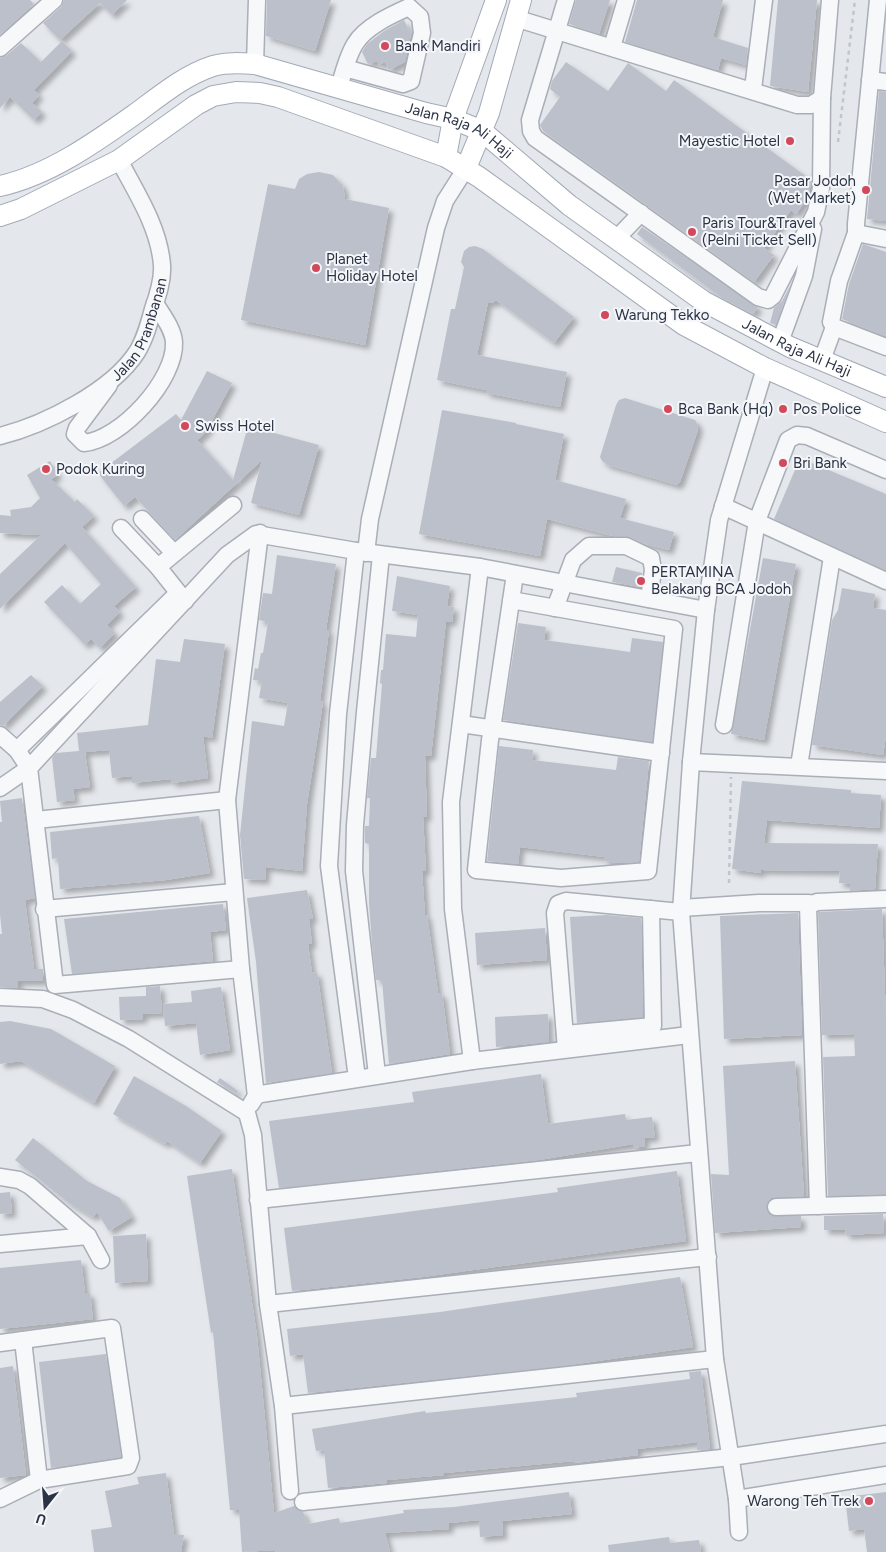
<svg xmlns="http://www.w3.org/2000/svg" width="886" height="1552" viewBox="0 0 886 1552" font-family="Figtree,sans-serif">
<defs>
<filter id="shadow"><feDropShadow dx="4.5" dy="4.5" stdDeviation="2.5" flood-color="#0004"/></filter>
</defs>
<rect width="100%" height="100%" fill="#e4e7ec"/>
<path fill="#bbc0ca" filter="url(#shadow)" d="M0 0H30L34 4 0 35Z
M64 0H127L112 15 100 3 60 40 43 23 61 7Z
M267 0H331L315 51 266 36Z
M576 0H610L599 34 569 24Z
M637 0H723L713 37 748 48 746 65 721 58 718 70 625 42Z
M778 0H817L808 92 770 86Z
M404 20 411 34 405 62 389 70 385 62 379 65 377 61 368 64 362 52 367 44 384 31Z
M62 41 72 51 34 90 39 95 32 103 42 112 34 120 10 97 0 108V58L7 55 21 43 41 62Z
M566 62 608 91 628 63 666 91 674 80 811 180 809 196 796 214 791 210 764 248 774 255 754 282 543 131 540 125 560 97 550 89 552 81Z
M879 91 886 92V221L867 219Z
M319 172 333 175 343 186 345 199 389 208 365 345 241 320 268 184 295 189 299 179 307 174Z
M642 227 758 307 753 314 722 298 637 234Z
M863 244 886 252V336L842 319 849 284Z
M475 246 483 249 574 317 554 343 496 300 493 303 488 302 477 355 567 372 560 407 486 393V390L437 380 451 309H455L464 267 461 262 464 251 469 247Z
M791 284 776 325 770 323 774 308 782 301Z
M207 371 232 383 206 432 197 440 233 480 248 426 319 445 299 515 251 503 262 460 175 540 135 497 124 506 98 473 176 414 181 420Z
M625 398 695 420 698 425V430L680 482 677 485 608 465 602 461 600 457 616 405 619 400Z
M442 410 516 423V424L564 434 555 480 626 499 620 518 674 532 669 550 646 544 630 537 613 536 547 519 540 556 419 534Z
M800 458 886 494V570L774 519Z
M50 461 58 475 51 479 75 502 77 499 94 516 82 527 136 587 114 606 120 612 107 625 115 633 100 648 91 639 85 645 44 602 62 585 80 604 101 584 65 543 0 609V574L41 535 0 533V515L11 516 10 510 31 507 40 498 27 475Z
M277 555 336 564 326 630H329L320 701 323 702 307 804 302 871 266 867 265 880 244 879 240 835 252 721 284 726 288 703 259 698 262 681 253 680 255 668 258 669 261 653H263L268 622 259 620 263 593 272 594Z
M763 558 796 564 764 740 731 734Z
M616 567 642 573 641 587 612 582Z
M397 576 450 586 447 606 454 607 452 622 446 621 431 756H425L427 817H423L426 871H422L425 915H427L438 993H442L450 1054 389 1064 382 980H376L372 944 369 903V844L365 843V826H369L370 798H367L371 758H376L382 684 380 683 381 670H383L386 634 416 637 418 615 392 611Z
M842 588 875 594 873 608 886 610V736L883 755 812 745 832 620 838 610Z
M518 623 546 627 544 640 602 648 630 652 632 638 663 642 652 742 503 720Z
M184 639 225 644 212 738 203 736 208 778 172 783 171 779 132 783V776L112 778 109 750 85 752 90 787 73 789 75 800 57 802 52 758 56 753 79 751 77 733 148 725 156 659 180 662Z
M31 675 43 686 3 726 0 725V702Z
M499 746 533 750 532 760 616 770 618 757 649 761 639 862 620 863 604 861 605 857 520 847 518 864 487 861Z
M742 781 851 790V793L881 795 879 828 767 820 764 843 878 844 875 889 850 891V884L839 883 840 871 761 870 760 873 732 869Z
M22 798 35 898 25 900 34 969H43V981H18V988L0 987V934H2L0 914V822H2L0 801Z
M199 816 210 873 166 880 60 889 58 858 52 859 50 832Z
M307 890 313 919H309L312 944H308L312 973 317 972 332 1073 266 1083 256 962 247 898Z
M223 904 226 930 210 932 213 961 72 974 64 919Z
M882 909 886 1022V1194L828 1196 823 1057 855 1056 854 1034 822 1035 818 912Z
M798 913 802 1035 724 1039 720 916Z
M607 915 641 918 643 1017 577 1023 570 917Z
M545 928 547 960 477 965 475 933Z
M160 986 162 1013 143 1014V1019L120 1020 119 997 146 996V987Z
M221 987 230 1050 200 1055 196 1023 165 1026 163 1004 192 1002 191 991Z
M548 1014 549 1042 496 1047 495 1017Z
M10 1021 51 1029 115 1066 94 1103 21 1061 0 1064V1022Z
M795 1061 804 1196 771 1198 766 1208 772 1216H801V1227L715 1233 711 1174 729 1175 723 1066Z
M541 1074 548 1124 625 1114 626 1120 652 1117 655 1137 644 1138 645 1146 633 1148V1144L539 1160 279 1188 269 1121 414 1102 412 1092Z
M134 1076 186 1106 222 1131 200 1163 167 1141 165 1144 113 1114Z
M220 1078 238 1091 236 1094 217 1082Z
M33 1138 87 1181 120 1198 132 1217 109 1231 97 1212 93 1217 69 1203 15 1160Z
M232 1169 257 1336 274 1513 294 1506 303 1512 308 1524 339 1518 340 1523 404 1513 403 1510 454 1507 569 1492 572 1514 502 1521 503 1535 480 1537 479 1520 449 1523V1529L385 1533 390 1552H276L275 1550 242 1552 239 1510H230L213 1332 211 1333 187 1176Z
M677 1171 686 1241 422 1277 292 1291 284 1228 558 1192 557 1188Z
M10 1192 12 1213 0 1214V1193Z
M883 1214 884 1233 846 1235 845 1230H824V1216Z
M146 1234 148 1281 115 1283 113 1236Z
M81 1260 85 1293H90L93 1319 0 1329V1268Z
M680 1277 693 1347 563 1366 308 1393 303 1354 290 1356 287 1329 440 1312Z
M106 1354 121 1457 51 1468 39 1362Z
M13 1366 26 1475 0 1478V1368Z
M701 1371 710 1449 697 1450V1442L674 1445 637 1449 638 1455 575 1463 574 1461 444 1473V1475L387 1480V1483L328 1488 324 1450 316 1451 312 1429 425 1411 426 1413 577 1397 576 1393 690 1379 689 1372Z
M166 1473 174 1534 184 1535 181 1552H94L91 1530 112 1527 105 1491 139 1484 137 1477Z
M886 1492V1552H867L864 1529 849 1531 845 1497Z
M669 1537 670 1543 699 1540 701 1552H609L608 1545Z"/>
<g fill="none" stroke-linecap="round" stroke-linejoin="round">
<defs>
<g id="minor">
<path d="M566 0 530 120 531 131 535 138 758 297 768 300 773 296 816 212 821 188 822 98 830 0"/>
<path d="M878 0 856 224V233L886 239"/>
<path d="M515 18 797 105H811L822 98"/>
<path d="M612 47 626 0"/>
<path d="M0 48 54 0"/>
<path d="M255 64 257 0"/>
<path d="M870 80 886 82"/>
<path d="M339 88C343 74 347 57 355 44 365 27 391 15 409 7L420 17 422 33 411 81 403 84 345 68"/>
<path d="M753 89 764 0"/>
<path d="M856 233 839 281 831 322 834 327 886 347"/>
<path d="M617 238 641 213"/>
<path d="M780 342 804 276 813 229"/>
<path d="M822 360 834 327"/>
<path d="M109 385 77 428 75 434 84 443C120 440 176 380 174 342 173 328 162 315 155 303"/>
<path id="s1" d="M0 436C44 425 112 391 137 352 145 339 149 324 153 309 158 295 163 280 162 265 159 227 136 192 119 160"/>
<path d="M723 506 886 581"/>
<path d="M142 519 174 553"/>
<path d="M121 528 158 567 185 601"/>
<path d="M356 551 338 714 329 866 357 1078"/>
<path d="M366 553 370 519 436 228 445 201 466 168"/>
<path d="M158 567 233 505"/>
<path d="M511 600 674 629 648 871 561 878 476 870 490 740 492 729 515 574"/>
<path d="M555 608 573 560 589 546H626L651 558 653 570 649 599"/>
<path d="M461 724 661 753"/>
<path d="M724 725 757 521 788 440 797 435 807 436 886 470"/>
<path d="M0 735 17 750 29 768 55 985 241 969"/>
<path d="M17 750 178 593"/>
<path d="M691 762 886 771"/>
<path d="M799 766 832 557"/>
<path d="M0 788 29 768 227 555 256 534 356 551 480 567 706 610"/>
<path d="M36 820 227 800"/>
<path d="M681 908 759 903H809"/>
<path d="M44 909 234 892"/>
<path d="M0 997 43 999 73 1010 129 1039 247 1113 253 1135 268 1304 283 1406 290 1491"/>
<path d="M565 1034 653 1026 651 909"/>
<path d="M566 1049 555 913 558 904 566 901 681 912"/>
<path d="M472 1061 453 909 451 802 480 567"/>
<path d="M377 1075 354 871 355 825 365 712 381 555"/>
<path d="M256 1096 241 969 227 800 260 533"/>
<path d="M251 1104 256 1096 261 1094 472 1061 689 1035"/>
<path d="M0 1177 19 1180 30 1186 88 1236 101 1260"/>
<path d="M258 1200 698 1153"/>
<path d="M818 1206 808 906 817 902 886 899"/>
<path d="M776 1207 886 1204"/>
<path d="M0 1244 88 1236"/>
<path d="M268 1304 708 1257"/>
<path d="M23 1340 39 1480"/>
<path d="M0 1343 112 1328 131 1458 128 1466 39 1480 0 1499"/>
<path d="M283 1406 715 1359"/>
<path d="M737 1499 886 1475"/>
<path d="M303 1502 731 1457 886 1434"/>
<path d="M739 1532 737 1499 715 1359 681 912 691 762 706 610 719 520 765 368"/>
</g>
<g id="major">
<path d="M446 157 453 119 496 0"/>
<path d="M466 168 489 113 521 0"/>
<path id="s2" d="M0 186C50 175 97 141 138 112 161 95 185 75 213 66 226 62 241 63 255 64L426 113 453 119 482 131 569 205 703 301 790 347 886 387"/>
<path d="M0 216 21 209 119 160 196 105 213 96 236 92 260 93 278 97 446 157 479 177 684 325 765 368 886 422"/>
</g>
</defs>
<use href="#minor" stroke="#a9aeb7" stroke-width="19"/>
<use href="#major" stroke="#a3abb8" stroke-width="22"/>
<path stroke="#c2c5cb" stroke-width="2.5" stroke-dasharray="4 4" stroke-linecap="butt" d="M838 142 855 0
M729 883 731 777"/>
<use href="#minor" stroke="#f7f8fa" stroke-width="16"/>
<use href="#major" stroke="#fff" stroke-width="20"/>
</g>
<g fill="#d1495b" stroke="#f4f6f9" stroke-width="2">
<circle cx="385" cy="46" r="5"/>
<circle cx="790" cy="141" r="5"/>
<circle cx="866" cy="190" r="5"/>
<circle cx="692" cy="232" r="5"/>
<circle cx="316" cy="268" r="5"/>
<circle cx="605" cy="315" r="5"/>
<circle cx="668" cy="409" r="5"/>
<circle cx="783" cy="409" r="5"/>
<circle cx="185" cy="426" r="5"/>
<circle cx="783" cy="463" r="5"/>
<circle cx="46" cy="469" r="5"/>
<circle cx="641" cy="581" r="5"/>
<circle cx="869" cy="1501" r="5"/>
</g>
<g text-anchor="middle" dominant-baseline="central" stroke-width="4" stroke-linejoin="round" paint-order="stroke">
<g font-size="15" fill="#2b3445" stroke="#f4f6f9" text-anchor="start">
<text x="395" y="46">Bank Mandiri</text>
<text x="780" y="141" text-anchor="end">Mayestic Hotel</text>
<text x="856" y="181" text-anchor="end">Pasar Jodoh<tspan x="856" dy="17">(Wet Market)</tspan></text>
<text x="702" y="223">Paris Tour&amp;Travel<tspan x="702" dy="17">(Pelni Ticket Sell)</tspan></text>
<text x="326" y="259">Planet<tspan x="326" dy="17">Holiday Hotel</tspan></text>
<text x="615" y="315">Warung Tekko</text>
<text x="678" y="409">Bca Bank (Hq)</text>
<text x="793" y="409">Pos Police</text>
<text x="195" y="426">Swiss Hotel</text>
<text x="793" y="463">Bri Bank</text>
<text x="56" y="469">Podok Kuring</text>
<text x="651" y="572">PERTAMINA<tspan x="651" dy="17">Belakang BCA Jodoh</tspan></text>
<text x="859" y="1501" text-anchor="end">Warong Teh Trek</text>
</g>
<g font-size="15" fill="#2b3445" stroke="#f4f6f9">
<text stroke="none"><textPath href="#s2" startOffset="504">Jalan Raja Ali Haji</textPath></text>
<text stroke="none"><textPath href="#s1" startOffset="185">Jalan Prambanan</textPath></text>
<text stroke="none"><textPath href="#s2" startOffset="909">Jalan Raja Ali Haji</textPath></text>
</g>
</g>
<g transform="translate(45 1507) rotate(197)" stroke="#f4f6f9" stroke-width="4" paint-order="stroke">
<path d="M0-4L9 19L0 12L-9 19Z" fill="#2b3445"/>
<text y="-8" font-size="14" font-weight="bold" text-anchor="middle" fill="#2b3445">U</text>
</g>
</svg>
